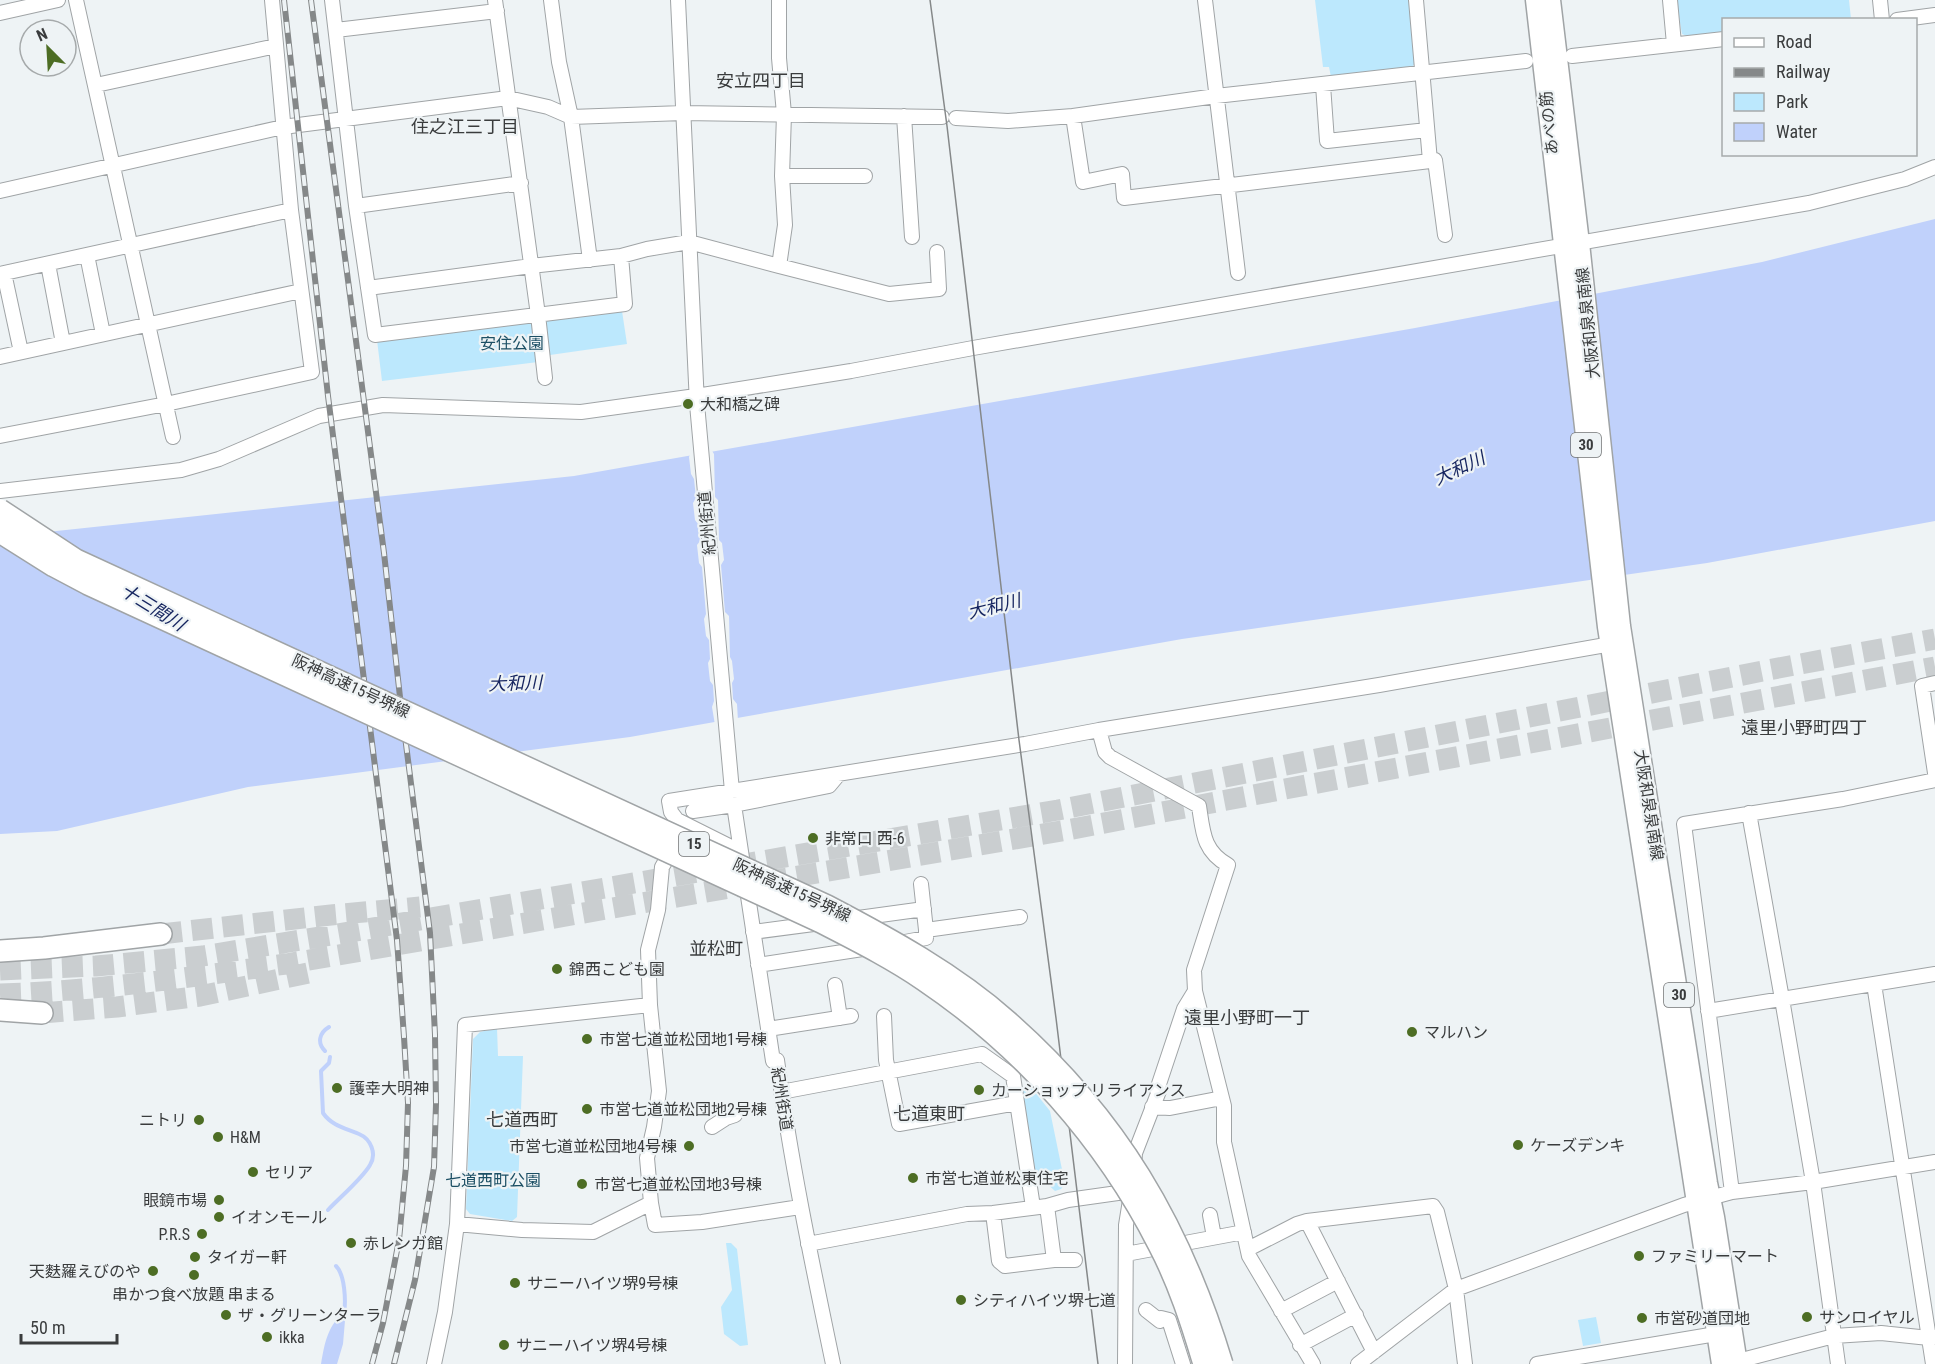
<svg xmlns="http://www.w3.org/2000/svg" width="1935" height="1364" viewBox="0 0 1935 1364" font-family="'Roboto Condensed','Noto Sans JP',sans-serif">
<rect width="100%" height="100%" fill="#eef3f5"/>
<path fill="#bce8fd" d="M1315 0H1412L1419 59 1411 68 1331 77 1329 67H1323Z
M1676 0H1849L1851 19 1724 20 1723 33 1689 37 1682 34Z
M622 311 627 344 550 355 546 321 549 317Z
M533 322 538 362 382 381 377 340Z
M497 1028 498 1056H523L517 1217 512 1221 470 1214 466 1209 473 1039 480 1032Z
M1030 1086 1050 1111 1065 1184 1061 1189 1055 1191 1033 1171 1021 1087Z
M726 1243H731L737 1249 748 1345 740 1346 724 1334 721 1307 732 1290Z
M1596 1317 1601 1343 1583 1346 1578 1320Z"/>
<path fill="#c0d1fb" d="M1935 219V521L1707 563 1182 639 630 737 248 787 57 831 0 834V537L574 476 1415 328 1762 262Z
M346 1309 343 1344 337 1364H321C325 1340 328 1326 346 1309Z"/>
<path fill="#eef3f5" d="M711 449 714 454 715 497 718 500 719 540 722 543 724 560 721 565 725 612 729 616 730 657 732 661 734 679 732 683 733 699 737 704 738 721 715 725 712 707 714 701 713 685 710 681 708 663 710 659 709 640 706 636 704 619 706 614 702 567 699 563 697 545 700 541 698 524 695 520 693 503 696 498 694 479 691 474 689 457 691 452Z"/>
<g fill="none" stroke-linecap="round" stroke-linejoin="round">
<path stroke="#c0d1fb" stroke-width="4" d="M325 1051C317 1043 319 1033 329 1027
M328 1210C339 1198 362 1179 370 1165 377 1154 371 1139 359 1134 345 1128 332 1126 323 1113L321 1071 329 1063 330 1057
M336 1266C345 1275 346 1301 344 1314"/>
<path stroke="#caced0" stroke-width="21" stroke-dasharray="21 10" stroke-linecap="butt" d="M161 934 331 915 420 907
M0 970 96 966 203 956 338 934 1058 810 1768 670 1935 639
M0 994C96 991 191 977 286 964L1067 830 1935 667
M42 1013 117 1007 200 996 313 972"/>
<defs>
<path id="minor" d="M76 0 173 437
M332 0 356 206 375 335 625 304 621 256
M495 0 538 315 545 378
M551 0 559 62 571 117 590 260
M678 0 697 404 732 791
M779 0V58L784 114 782 176 785 225 779 266 889 294 939 289 937 252
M1205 0 1238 273
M1416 0 1430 161 1435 160 1445 235
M1670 0 1674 44
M1880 0 1882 20
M0 13 58 0
M1897 20 1935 15
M336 30 497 11
M1572 56 1724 39
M96 85 276 46
M1323 85 1327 141 1427 130
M904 116 912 237
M1073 116 1083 182 1122 174 1124 198 1430 161
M956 118 1008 121 1073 116 1216 96 1526 61
M782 176H865
M0 191 283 127 508 98 548 107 571 117 683 113 942 117
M356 206 521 183
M87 255 103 334
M48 264 63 343
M4 273 21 352
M0 274 291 210
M368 288 531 266 621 256 647 249 689 242 779 266
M0 357 301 291
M0 436 166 404 312 372 291 210 272 0
M0 491 181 470 219 459 319 416 383 405 581 412 696 396 851 371 973 348 1809 203 1905 179 1935 167
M1935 683 1922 686 1935 773
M1099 730 1105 752 1110 757 1199 806C1203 832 1203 851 1228 865L1194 970 1195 991 1184 1009 1157 1090 1159 1091 1135 1153 1134 1169
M693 811 734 805
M1749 813 1782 999 1813 1182 1838 1364
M741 852 677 820 671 812 669 801 1025 744 1099 730 1379 685 1617 643
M742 858 734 805 829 786 839 774
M746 883 773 1061 777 1060C791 1163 812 1263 833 1364
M921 884 926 930
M851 919 924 909
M753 932 821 923
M894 944 926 938V930L1020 917
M758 965 869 948
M1874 984 1933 1364
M835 985 840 1018
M1195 991 1224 1106V1142L1249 1256 1313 1364
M1708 1011 1935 974
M884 1016 886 1060 899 1124 1017 1103
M768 1029 851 1016
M781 1092 982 1054 1013 1076 1033 1207
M1152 1107 1170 1108 1222 1098
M712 1127 726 1118 735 1115
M1732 1192 1684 824 1843 799 1935 780
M651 1203 655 1225 702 1222 800 1207
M993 1213 999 1261 1005 1266 1054 1260 1047 1206
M1210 1215 1214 1237
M1307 1221 1374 1352
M457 1224 522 1230 593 1232 651 1203 647 1158 654 1127 659 1091 650 1005 648 950 658 910 662 867 669 855 678 849
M808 1244 967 1214 993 1213 1047 1206 1068 1200 1132 1191
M1248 1249 1297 1224 1307 1221 1433 1206 1437 1212 1456 1289 1465 1364
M1126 1254 1244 1232
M1054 1260H1075
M1146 1310 1160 1321 1161 1318 1169 1320 1183 1364
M1281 1311 1338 1281
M1300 1345 1356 1315
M1738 1361 1834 1336 1881 1333 1929 1338 1935 1337
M434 1364 445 1312 457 1224 465 1025 650 1005
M1125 1364 1126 1225 1131 1194
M1358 1364 1456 1289 1684 1205 1732 1192 1813 1182 1935 1162
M1537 1364 1716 1334"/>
<path id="major" d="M1535 0 1607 627 1721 1364
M1551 0 1580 243 1621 626 1708 1183 1715 1217 1738 1364"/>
<path id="highway" d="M0 951 44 948 161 934
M0 1010 42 1013"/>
</defs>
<use href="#minor" stroke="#a0a4a6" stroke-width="16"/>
<use href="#major" stroke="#a0a4a6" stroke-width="21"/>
<use href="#highway" stroke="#a0a4a6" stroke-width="24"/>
<use href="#minor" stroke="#fff" stroke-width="14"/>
<use href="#major" stroke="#fff" stroke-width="18"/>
<use href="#highway" stroke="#fff" stroke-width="21"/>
<path stroke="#858889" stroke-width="1.5" d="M930 0 947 126 1019 740 1056 1018 1098 1364"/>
<defs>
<path id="rail" d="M284 0 328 396 397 940 404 1037 408 1103 406 1166 399 1240 383 1323 372 1364
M311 0 384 553 400 697 430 933 435 1035 436 1104 434 1167 415 1280 394 1364"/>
</defs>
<use href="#rail" stroke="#858889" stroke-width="6"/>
<use href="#rail" stroke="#eef3f5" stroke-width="4" stroke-dasharray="11" stroke-linecap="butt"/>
<defs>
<path id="highway-bridge" d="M0 510 76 560 827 906C890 939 954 974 1007 1021 1117 1118 1180 1225 1222 1364
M0 532 54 566 88 584 821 922C856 940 892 958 924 980 1023 1047 1105 1139 1159 1245 1179 1283 1192 1324 1204 1364"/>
</defs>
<use href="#highway-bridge" stroke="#a0a4a6" stroke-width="24" stroke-linecap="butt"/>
<use href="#highway-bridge" stroke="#fff" stroke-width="21"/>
</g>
<g fill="#4d6d24" stroke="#eef3f5" stroke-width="2">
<circle cx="688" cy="404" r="6"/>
<circle cx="813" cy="838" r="6"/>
<circle cx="557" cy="969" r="6"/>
<circle cx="1412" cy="1032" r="6"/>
<circle cx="587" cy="1039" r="6"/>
<circle cx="337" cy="1088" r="6"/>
<circle cx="979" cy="1090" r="6"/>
<circle cx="587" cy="1109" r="6"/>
<circle cx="199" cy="1120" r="6"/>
<circle cx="218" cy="1137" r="6"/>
<circle cx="1518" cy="1145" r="6"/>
<circle cx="689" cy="1146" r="6"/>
<circle cx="253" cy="1172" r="6"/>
<circle cx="913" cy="1178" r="6"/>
<circle cx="582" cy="1184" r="6"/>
<circle cx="219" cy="1200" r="6"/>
<circle cx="219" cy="1217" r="6"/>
<circle cx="202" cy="1234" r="6"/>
<circle cx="351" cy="1243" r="6"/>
<circle cx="1639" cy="1256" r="6"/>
<circle cx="195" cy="1257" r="6"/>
<circle cx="153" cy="1271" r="6"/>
<circle cx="194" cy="1275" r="6"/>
<circle cx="515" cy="1283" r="6"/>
<circle cx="961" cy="1300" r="6"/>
<circle cx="226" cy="1315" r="6"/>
<circle cx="1807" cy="1317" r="6"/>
<circle cx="1642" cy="1318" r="6"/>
<circle cx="267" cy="1337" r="6"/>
<circle cx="504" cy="1345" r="6"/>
</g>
<g text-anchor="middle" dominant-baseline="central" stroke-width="4.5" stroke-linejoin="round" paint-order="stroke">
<g fill="#eef3f5" stroke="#707374" stroke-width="1.5">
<rect x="1571" y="433" width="30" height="24" rx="4.5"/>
<rect x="679" y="832" width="30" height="24" rx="4.5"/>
<rect x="1664" y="983" width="30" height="24" rx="4.5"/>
</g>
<g font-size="15" font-weight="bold" fill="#3a3c3d">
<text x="1586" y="445">30</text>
<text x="694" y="844">15</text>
<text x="1679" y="995">30</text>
</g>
<g font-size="16" fill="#3a3c3d" stroke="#eef3f5">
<text transform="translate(1549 123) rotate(-96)">あべの筋</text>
<text transform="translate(1588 323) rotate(-96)">大阪和泉泉南線</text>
<text transform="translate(707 523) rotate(-95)">紀州街道</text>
<text transform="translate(351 686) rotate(25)">阪神高速15号堺線</text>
<text transform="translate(1649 805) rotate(81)">大阪和泉泉南線</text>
<text transform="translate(792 890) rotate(25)">阪神高速15号堺線</text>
<text transform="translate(782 1099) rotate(81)">紀州街道</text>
</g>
<g font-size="16" fill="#1c4f64" stroke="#eef3f5">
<text x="512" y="343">安住公園</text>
<text x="493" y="1180">七道西町公園</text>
</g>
<g font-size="16" fill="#3a3c3d" stroke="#eef3f5" text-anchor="start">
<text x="700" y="404">大和橋之碑</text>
<text x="825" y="838">非常口 西-6</text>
<text x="569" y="969">錦西こども園</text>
<text x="1424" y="1032">マルハン</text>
<text x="599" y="1039">市営七道並松団地1号棟</text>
<text x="349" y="1088">護幸大明神</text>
<text x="991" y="1090">カーショップ リライアンス</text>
<text x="599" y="1109">市営七道並松団地2号棟</text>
<text x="187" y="1120" text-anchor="end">ニトリ</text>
<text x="230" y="1137">H&amp;M</text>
<text x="1530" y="1145">ケーズデンキ</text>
<text x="677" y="1146" text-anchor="end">市営七道並松団地4号棟</text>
<text x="265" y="1172">セリア</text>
<text x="925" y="1178">市営七道並松東住宅</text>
<text x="594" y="1184">市営七道並松団地3号棟</text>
<text x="207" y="1200" text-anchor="end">眼鏡市場</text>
<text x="231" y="1217">イオンモール</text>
<text x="190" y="1234" text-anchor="end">P.R.S</text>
<text x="363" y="1243">赤レンガ館</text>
<text x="1651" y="1256">ファミリーマート</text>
<text x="207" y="1257">タイガー軒</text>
<text x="141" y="1271" text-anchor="end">天麩羅えびのや</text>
<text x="527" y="1283">サニーハイツ堺9号棟</text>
<text x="194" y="1294" text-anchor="middle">串かつ食べ放題 串まる</text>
<text x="973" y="1300">シティハイツ堺七道</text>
<text x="238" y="1315">ザ・グリーンターラ</text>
<text x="1819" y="1317">サンロイヤル</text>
<text x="1654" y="1318">市営砂道団地</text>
<text x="279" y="1337">ikka</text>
<text x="516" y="1345">サニーハイツ堺4号棟</text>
</g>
<g font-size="18" fill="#3a3c3d" stroke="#eef3f5">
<text x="761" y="80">安立四丁目</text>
<text x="465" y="126">住之江三丁目</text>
<text x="1804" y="727">遠里小野町四丁</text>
<text x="716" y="948">並松町</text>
<text x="1247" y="1017">遠里小野町一丁</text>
<text x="929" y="1113">七道東町</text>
<text x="522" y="1119">七道西町</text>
</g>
<g font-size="18" font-style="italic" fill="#15245f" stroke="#eef3f5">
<text transform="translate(1459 468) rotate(-25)">大和川</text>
<text transform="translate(994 606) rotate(-14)">大和川</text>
<text transform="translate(153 607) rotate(32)">十三間川</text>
<text transform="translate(515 683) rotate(-2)">大和川</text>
</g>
</g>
<rect x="1722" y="18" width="195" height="138" fill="#eef3f5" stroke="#a6aaab" stroke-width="1.5"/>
<rect x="1734" y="38" width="30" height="9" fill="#ffffff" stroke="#a6aaab" stroke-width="1.5"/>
<text x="1776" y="48" font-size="18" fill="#3a3c3d">Road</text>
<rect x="1734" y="68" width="30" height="9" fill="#858889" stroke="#a6aaab" stroke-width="1.5"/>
<text x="1776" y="78" font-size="18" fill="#3a3c3d">Railway</text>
<rect x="1734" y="93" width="30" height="18" fill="#bce8fd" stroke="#a6aaab" stroke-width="1.5"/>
<text x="1776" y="108" font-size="18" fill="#3a3c3d">Park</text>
<rect x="1734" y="123" width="30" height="18" fill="#c0d1fb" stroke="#a6aaab" stroke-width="1.5"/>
<text x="1776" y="138" font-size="18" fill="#3a3c3d">Water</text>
<g transform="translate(48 48) rotate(336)"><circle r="28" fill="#eef3f5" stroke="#a6aaab" stroke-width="1.5"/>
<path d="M0-4.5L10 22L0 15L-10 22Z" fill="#4d6d24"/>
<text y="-9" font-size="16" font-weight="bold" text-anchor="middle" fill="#3a3c3d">N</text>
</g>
<path d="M21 1334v9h96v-9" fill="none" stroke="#3a3c3d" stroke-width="3"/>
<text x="30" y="1334" font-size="18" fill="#3a3c3d" stroke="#eef3f5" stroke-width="4.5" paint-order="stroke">50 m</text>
</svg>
